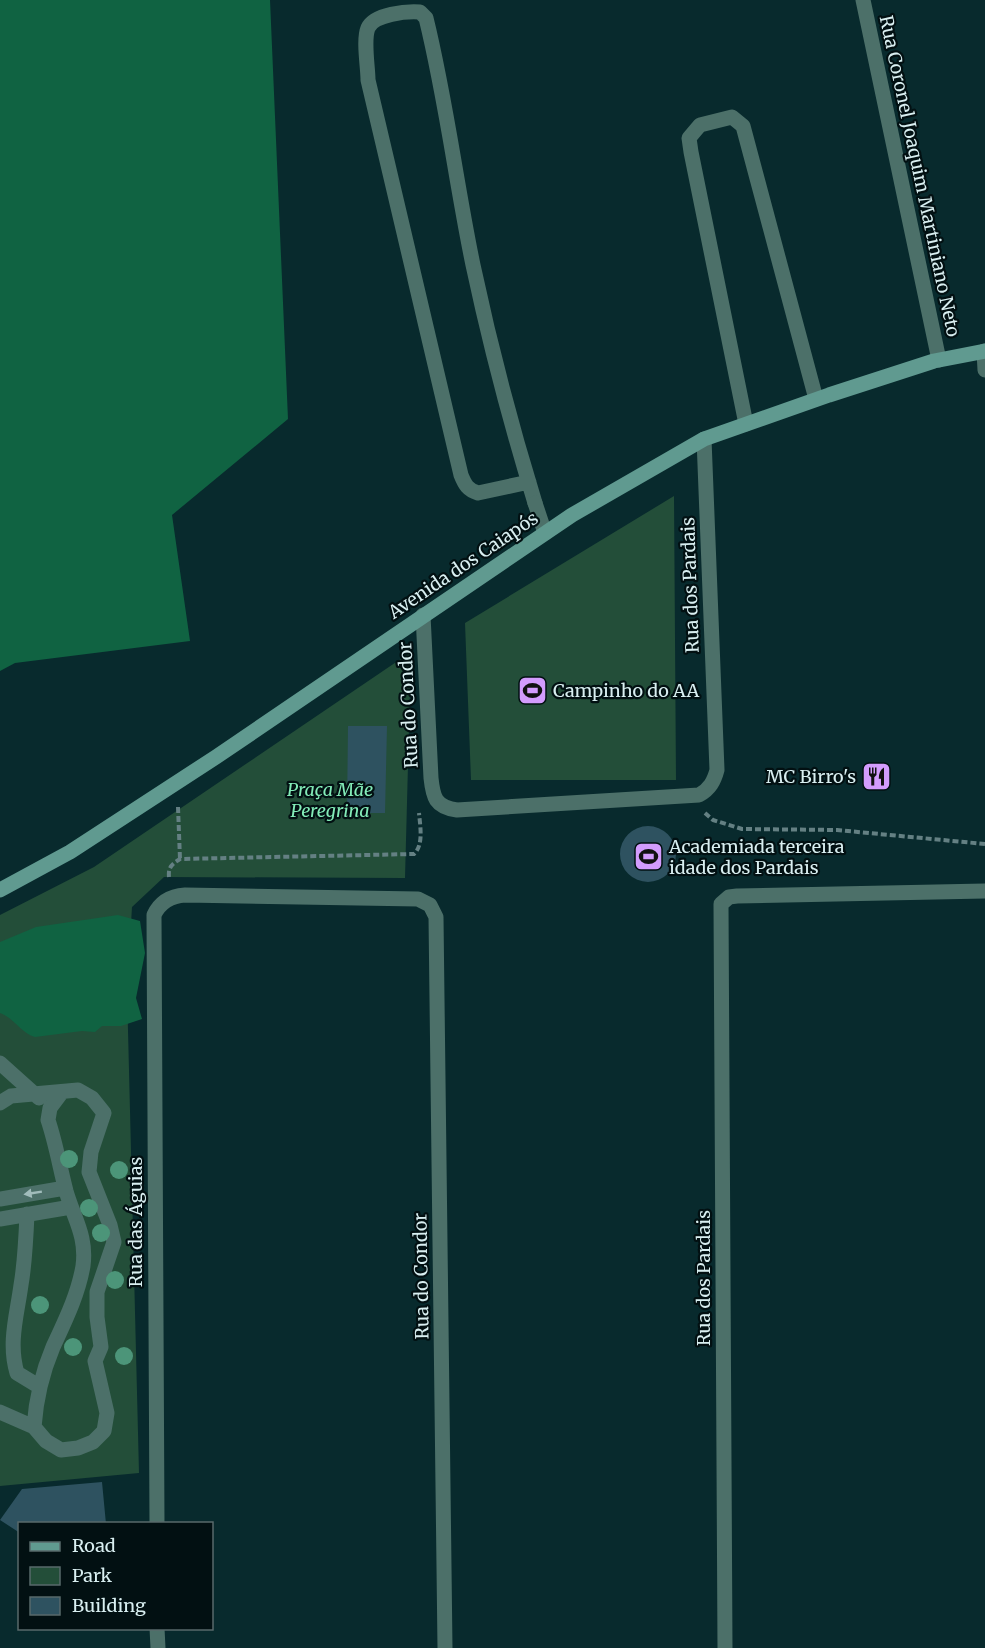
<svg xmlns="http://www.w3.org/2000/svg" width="985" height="1648" viewBox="0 0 985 1648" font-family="Merriweather,serif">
<rect width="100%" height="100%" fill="#082a2d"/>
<path fill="#234e39" d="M674 496 676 780H471L465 623Z
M411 652 405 878 164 877 132 907 127 990 139 1473 0 1486V915L94 867Z"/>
<path fill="#106342" d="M0 0H270L288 419 172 515 190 641 15 663 0 671Z
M118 915 140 921 145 953 136 998 142 1019 121 1026H102L95 1032 82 1031 35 1037C21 1033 14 1018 0 1013V942L36 927Z"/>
<path fill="#2e5260" d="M348 726H387L385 813H347Z
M620 854a28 28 0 1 1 56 0a28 28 0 1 1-56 0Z
M102 1482 106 1524H20V1533L0 1520 22 1489Z"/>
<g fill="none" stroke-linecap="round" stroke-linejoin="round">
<path stroke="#648083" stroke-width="4" stroke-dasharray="6 3" stroke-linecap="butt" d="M178 807 180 859
M705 813 713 820 742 829 837 830 985 844
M169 877C168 867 172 864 180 859L414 854C424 845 420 825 419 813"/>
<path stroke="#4c7069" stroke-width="15" d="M746 424 691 152 689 138 700 125 732 117 743 126 816 399
M529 482 478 493C468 490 465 485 461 475L368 80C368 67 363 40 368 28 374 14 407 11 420 12L426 18C446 99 456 183 473 265 490 345 511 425 535 503
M0 1063 39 1098
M0 1103 11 1096 78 1090 92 1098 104 1113 91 1152 89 1172 110 1225 114 1242 97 1292V1317L101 1347 95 1361 107 1413 104 1431 93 1442 78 1448 61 1450 46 1441 34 1427C36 1399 42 1373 53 1347 65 1321 78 1295 83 1266 87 1236 74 1219 66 1191 60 1168 56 1144 48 1120L50 1108 62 1092
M0 1199 65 1188
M27 1214C26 1238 25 1262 21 1285 17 1315 8 1343 17 1373L40 1387
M0 1219 71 1207
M0 1412 34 1427"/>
<path stroke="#4c7069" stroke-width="15" d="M863 0 939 360
M984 351 985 370
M535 503 545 533
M423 615 431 778C433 797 435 807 457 810L699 795C710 789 714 781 717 770L704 439
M157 1524 154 915C160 902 171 896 185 895L418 899 430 905 436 917 445 1648
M157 1628 158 1648
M725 1648 721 904 729 897 737 896 985 891"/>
<path stroke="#609a90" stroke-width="15" d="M0 890 70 852 216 757 572 515 704 439 829 395 934 361 985 351"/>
</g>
<g fill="#4c9579">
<circle cx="69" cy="1159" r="9"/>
<circle cx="119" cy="1170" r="9"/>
<circle cx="89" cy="1208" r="9"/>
<circle cx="101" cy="1233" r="9"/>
<circle cx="115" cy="1280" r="9"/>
<circle cx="40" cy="1305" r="9"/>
<circle cx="73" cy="1347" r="9"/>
<circle cx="124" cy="1356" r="9"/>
</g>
<defs><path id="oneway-solid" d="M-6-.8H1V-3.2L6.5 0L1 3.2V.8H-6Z" transform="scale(1.5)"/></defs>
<use fill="#a1bcbb" href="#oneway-solid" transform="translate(33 1193) rotate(171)"/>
<defs>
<symbol id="stadium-square" viewBox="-11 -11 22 22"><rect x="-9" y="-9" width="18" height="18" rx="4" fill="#d39cfd" stroke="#021012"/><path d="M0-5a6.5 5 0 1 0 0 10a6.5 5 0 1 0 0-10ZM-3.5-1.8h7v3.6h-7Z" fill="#111"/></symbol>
<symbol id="restaurant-square" viewBox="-11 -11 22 22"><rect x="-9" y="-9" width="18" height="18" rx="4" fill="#d39cfd" stroke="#021012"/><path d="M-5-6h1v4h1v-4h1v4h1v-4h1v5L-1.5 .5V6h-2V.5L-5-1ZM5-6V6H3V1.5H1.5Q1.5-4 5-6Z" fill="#111"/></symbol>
</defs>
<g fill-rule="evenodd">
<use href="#stadium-square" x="516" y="674" width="33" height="33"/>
<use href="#restaurant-square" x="860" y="760" width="33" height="33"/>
<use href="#stadium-square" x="632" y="840" width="33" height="33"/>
</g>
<g text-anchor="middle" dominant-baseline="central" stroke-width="4.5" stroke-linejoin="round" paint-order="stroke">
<g font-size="18" fill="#d9eff1" stroke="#021012">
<text transform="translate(920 176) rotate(78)">Rua Coronel Joaquim Martiniano Neto</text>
<text transform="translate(463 565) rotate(-34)">Avenida dos Caiapós</text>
<text transform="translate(690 585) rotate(-92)">Rua dos Pardais</text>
<text transform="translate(408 705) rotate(-93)">Rua do Condor</text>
<text transform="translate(135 1222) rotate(-90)">Rua das Águias</text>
<text transform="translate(421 1276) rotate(-91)">Rua do Condor</text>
<text transform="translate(703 1278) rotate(-90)">Rua dos Pardais</text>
</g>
<g font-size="18" fill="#d9eff1" stroke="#021012" text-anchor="start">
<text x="553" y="690">Campinho do AA</text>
<text x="856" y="776" text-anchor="end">MC Birro's</text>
<text x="669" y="846">Academiada terceira<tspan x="669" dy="21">idade dos Pardais</tspan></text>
</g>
<g font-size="18" font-style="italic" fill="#83ecb8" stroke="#021012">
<text x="330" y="789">Praça Mãe<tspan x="330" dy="21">Peregrina</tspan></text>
</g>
</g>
<rect x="18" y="1522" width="195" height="108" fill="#021012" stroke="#58696b" stroke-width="1.5"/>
<rect x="30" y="1542" width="30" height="9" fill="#609a90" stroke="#58696b" stroke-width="1.5"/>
<text x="72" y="1552" font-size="18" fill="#d9eff1">Road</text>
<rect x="30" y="1567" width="30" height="18" fill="#234e39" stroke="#58696b" stroke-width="1.5"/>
<text x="72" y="1582" font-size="18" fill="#d9eff1">Park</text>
<rect x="30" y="1597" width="30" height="18" fill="#2e5260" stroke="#58696b" stroke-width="1.5"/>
<text x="72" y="1612" font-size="18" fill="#d9eff1">Building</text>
</svg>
